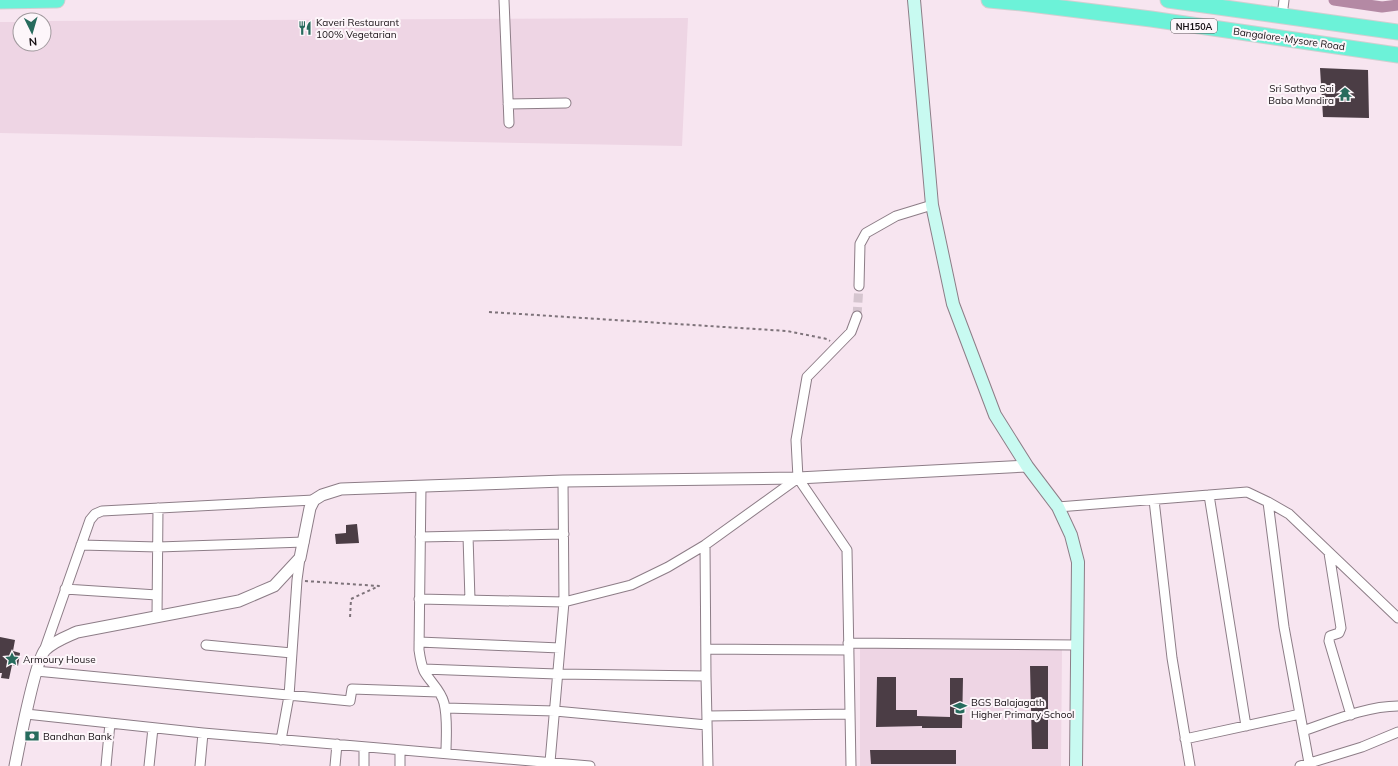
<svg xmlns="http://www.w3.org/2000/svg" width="1398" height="766" viewBox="0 0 1398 766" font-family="Mulish,sans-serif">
<rect width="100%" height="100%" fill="#f7e5f0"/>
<path fill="#eed5e4" d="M688 18 682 146 0 133V22H20V44H44V21Z
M860 646 1062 649 1061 766H860Z"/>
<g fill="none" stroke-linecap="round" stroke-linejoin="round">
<path stroke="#b489a4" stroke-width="11" d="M1334 0 1382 7 1398 5"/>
</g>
<path fill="#4b3d45" d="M1320 68 1368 70 1369 118 1323 117Z
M357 524 359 543 336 544 335 534 346 533V525Z
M0 637 15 640 13 651 20 653 18 666 12 665 9 679 1 678 2 673H0Z
M1030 666H1048V749H1032Z
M877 677H896V710H917V716L950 717V678H963L962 728H922V726L876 727Z
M870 750H956V764H871Z"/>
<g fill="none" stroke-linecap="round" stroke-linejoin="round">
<path stroke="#d5c5cf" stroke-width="9" stroke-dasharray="9 4.5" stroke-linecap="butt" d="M857 316 859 286"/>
<defs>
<path id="minor" d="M504 0 509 123
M1282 16 1284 0
M508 104 566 103
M859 286 860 244 866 233 896 216 932 205
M421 486 419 650C420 657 421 664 424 671 430 682 441 690 444 703 448 719 446 737 446 753
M1209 495 1246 726
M1154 500 1172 658 1190 766
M1268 502 1284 627 1309 763
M1058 507 1247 492 1268 502 1289 514 1398 618
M468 536 470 600
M420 537 564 534
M81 545 158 547 304 542
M705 545 706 676 708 766
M1329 553 1341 628 1339 633 1330 636 1329 641 1351 715
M65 589 157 595
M419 599 564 602 631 585 668 567 705 545 798 478
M157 617 158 508
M419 642 560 648
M848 643 1077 645
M206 645 292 653
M706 649 849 650
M44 651 90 520 95 514 102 511 314 500
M424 669 557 674 706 676
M36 671 350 701 352 689 439 692
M445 708 555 711 707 725
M26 714 203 733 590 766
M707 716 850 714
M1303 731C1332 721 1367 706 1398 706
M1185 739 1300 714
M281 740 289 696 297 580 300 558
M550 762 564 602 563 481
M106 766 110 723
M149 766 153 728
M200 766 203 733
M335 766 337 744
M364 766V747
M400 766V750
M851 766 847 550 798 478 796 440 807 377 851 332 857 316
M1300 766 1362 747 1398 732"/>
<path id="tertiary" d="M15 766C19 746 35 661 45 650 54 641 66 637 77 632L239 601 274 586 300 558 310 508 314 500 322 495 341 489 563 481 798 478 1027 466"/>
<path id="secondary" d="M914 0 932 205 953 304 995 415 1027 466 1058 507 1071 535 1078 562 1076 766"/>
<path id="trunk" d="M989 0 1022 3 1151 19 1398 55
M1168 0 1398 32
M0 1 57 0"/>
</defs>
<use href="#minor" stroke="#8d7d87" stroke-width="11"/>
<use href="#tertiary" stroke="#8d7d87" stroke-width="13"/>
<use href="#secondary" stroke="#8d7d87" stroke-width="14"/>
<use href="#trunk" stroke="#d0cfd0" stroke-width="17"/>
<path stroke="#7e737a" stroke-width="2" stroke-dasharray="3 3" stroke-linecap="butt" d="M489 312 787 331 827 339 830 341
M305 581 379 586 351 599 350 618"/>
<use href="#minor" stroke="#fff" stroke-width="9"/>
<use href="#tertiary" stroke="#fff" stroke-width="11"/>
<use href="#secondary" stroke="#c8faf1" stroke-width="12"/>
<use href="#trunk" stroke="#6cf2d8" stroke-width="15"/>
</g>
<defs>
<symbol id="restaurant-bare" viewBox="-9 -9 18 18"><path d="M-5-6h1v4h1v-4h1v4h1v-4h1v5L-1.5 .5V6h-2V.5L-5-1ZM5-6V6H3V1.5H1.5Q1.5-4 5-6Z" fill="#276b5d" stroke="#fdf6fa" stroke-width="2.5" paint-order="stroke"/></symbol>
<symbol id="temple-bare" viewBox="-9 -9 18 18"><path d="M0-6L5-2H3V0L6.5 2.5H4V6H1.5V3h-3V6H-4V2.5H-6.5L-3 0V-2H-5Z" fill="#276b5d" stroke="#fdf6fa" stroke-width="2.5" paint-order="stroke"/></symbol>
<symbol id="sight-bare" viewBox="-9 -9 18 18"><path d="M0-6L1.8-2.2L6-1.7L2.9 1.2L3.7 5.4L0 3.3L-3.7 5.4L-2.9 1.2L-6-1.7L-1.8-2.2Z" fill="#276b5d" stroke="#fdf6fa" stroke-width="2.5" paint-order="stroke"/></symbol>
<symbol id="school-bare" viewBox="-9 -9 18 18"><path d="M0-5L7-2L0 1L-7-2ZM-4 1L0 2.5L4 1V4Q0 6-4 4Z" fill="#276b5d" stroke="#fdf6fa" stroke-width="2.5" paint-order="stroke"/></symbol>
<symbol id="bank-bare" viewBox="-9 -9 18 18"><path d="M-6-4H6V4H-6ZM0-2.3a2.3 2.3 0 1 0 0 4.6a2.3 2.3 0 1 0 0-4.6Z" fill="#276b5d" stroke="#fdf6fa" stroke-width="2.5" paint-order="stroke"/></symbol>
</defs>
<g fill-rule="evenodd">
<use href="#restaurant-bare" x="295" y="18" width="20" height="20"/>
<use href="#temple-bare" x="1335" y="84" width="20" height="20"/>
<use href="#sight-bare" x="2" y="649" width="20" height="20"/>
<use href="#school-bare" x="950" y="698" width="20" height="20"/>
<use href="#bank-bare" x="22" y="726" width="20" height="20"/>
</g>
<g text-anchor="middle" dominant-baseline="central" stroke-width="4" stroke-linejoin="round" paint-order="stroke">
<rect fill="#fdf6fa" stroke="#5b5559" stroke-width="1" x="1171" y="19" width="46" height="14" rx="3"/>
<g font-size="9" font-weight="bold" fill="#161014">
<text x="1194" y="26">NH150A</text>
</g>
<g font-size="10" fill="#161014" stroke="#fdf6fa" text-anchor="start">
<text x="316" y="22">Kaveri Restaurant<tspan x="316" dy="12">100% Vegetarian</tspan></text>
<text x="1334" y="88" text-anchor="end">Sri Sathya Sai<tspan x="1334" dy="12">Baba Mandira</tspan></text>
<text x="23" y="659">Armoury House</text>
<text x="971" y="702">BGS Balajagath<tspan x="971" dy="12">Higher Primary School</tspan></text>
<text x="43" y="736">Bandhan Bank</text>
</g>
<g font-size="10" fill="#161014" stroke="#fdf6fa">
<text transform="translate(1289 39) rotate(8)">Bangalore-Mysore Road</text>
</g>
</g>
<g transform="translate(32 32) rotate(175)"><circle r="19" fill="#fdf6fa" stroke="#a19a9e"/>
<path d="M0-3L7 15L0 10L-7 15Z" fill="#276b5d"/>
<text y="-6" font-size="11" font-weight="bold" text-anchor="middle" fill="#161014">N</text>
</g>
</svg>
